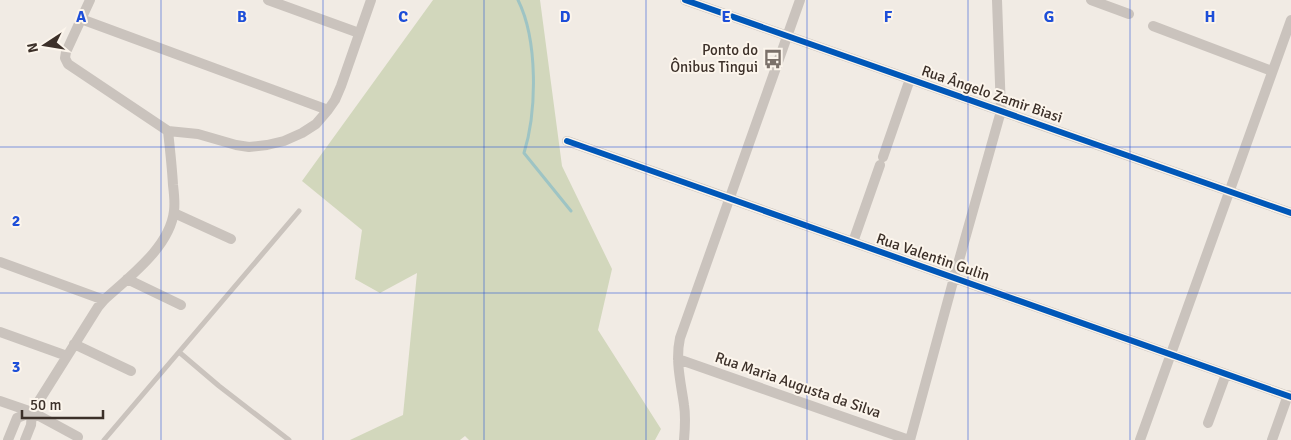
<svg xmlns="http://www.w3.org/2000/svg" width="1291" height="440" viewBox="0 0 1291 440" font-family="Signika,sans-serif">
<rect width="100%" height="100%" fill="#f1ebe4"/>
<path fill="#d2d7bc" d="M433 0H540L562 166 612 269 598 330 661 429 655 440H469L465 436 460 440H350L403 415 417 273 380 293 355 279 362 230 302 181Z"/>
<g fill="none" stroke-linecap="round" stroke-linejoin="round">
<path stroke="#9ec4c4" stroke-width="3" d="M518 0C538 40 537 111 524 153L571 211"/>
<path stroke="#cac3bd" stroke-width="5" d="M179 352 219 386 289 440
M104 440 299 211"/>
<path stroke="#cac3bd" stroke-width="10" d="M90 0 66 52 65 58 68 64 168 131 198 134 236 145 249 147 267 145 284 141 302 133 316 124 328 110 335 100 341 86 371 0
M268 0 359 33
M685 0 1291 213
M1091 0 1129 14
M81 19 328 110
M1153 26 1272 71
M567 141 1291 397
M883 157 910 79
M174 213 231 239
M853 242 880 165
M0 262 104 300
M127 279 181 305
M0 332 67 356
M74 344 131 371
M678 359 909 440
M0 401 32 412 78 437
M1208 423 1226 374
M8 440 17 418 32 412
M25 440 31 425 32 412 98 307 104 300C129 277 170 247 174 211 175 203 174 193 173 185 172 167 170 149 168 131
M684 440C685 428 686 417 684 405 681 383 675 361 680 338L800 0
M910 440 954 278 1001 111 997 0
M1140 440 1291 20
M1272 440 1288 395"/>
<defs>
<path id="cycleway" d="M685 0 1291 213
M567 141 1291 397"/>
</defs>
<use href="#cycleway" stroke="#fcf5ec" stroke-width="9"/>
<use href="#cycleway" stroke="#0057b8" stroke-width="6"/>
</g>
<path fill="none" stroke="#1d4ed8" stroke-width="1" stroke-opacity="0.55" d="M161 0V440M323 0V440M484 0V440M646 0V440M807 0V440M968 0V440M1130 0V440M0 147H1291M0 293H1291"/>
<defs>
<symbol id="bus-bare" viewBox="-9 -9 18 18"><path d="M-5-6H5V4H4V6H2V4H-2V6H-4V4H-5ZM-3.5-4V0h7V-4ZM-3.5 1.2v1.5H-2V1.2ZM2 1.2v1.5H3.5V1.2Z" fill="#7b716a" stroke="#fcf5ec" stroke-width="2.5" paint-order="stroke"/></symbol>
</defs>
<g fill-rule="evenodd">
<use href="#bus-bare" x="759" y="45" width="28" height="28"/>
</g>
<g text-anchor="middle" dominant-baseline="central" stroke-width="4" stroke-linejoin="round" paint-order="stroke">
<g font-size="15" fill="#3c3029" stroke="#fcf5ec" text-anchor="end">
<text x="758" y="50">Ponto do<tspan x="758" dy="17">Ônibus Tingui</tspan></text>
</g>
<g font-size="15" fill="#3c3029" stroke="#fcf5ec">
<text transform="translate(992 94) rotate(19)">Rua Ângelo Zamir Biasi</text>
<text transform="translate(933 257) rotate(19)">Rua Valentin Gulin</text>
<text transform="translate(798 385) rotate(19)">Rua Maria Augusta da Silva</text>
</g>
</g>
<g font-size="16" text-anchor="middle" font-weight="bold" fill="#1d4ed8" stroke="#fcf5ec" stroke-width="4" stroke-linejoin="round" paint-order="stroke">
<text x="81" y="22">A</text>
<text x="242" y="22">B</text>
<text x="403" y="22">C</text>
<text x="565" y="22">D</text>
<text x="726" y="22">E</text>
<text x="888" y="22">F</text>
<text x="1049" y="22">G</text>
<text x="1210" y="22">H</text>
<text x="16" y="226">2</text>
<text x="16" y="372">3</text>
</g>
<g transform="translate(45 45) rotate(258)" stroke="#fcf5ec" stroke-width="4" paint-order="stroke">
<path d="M0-4L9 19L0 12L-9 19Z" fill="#3c3029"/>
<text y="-8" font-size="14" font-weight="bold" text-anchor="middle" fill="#3c3029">N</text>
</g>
<path d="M22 410v8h81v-8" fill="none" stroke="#3c3029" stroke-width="2.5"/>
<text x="30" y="410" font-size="15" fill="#3c3029" stroke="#fcf5ec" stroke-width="4" paint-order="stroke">50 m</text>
</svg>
